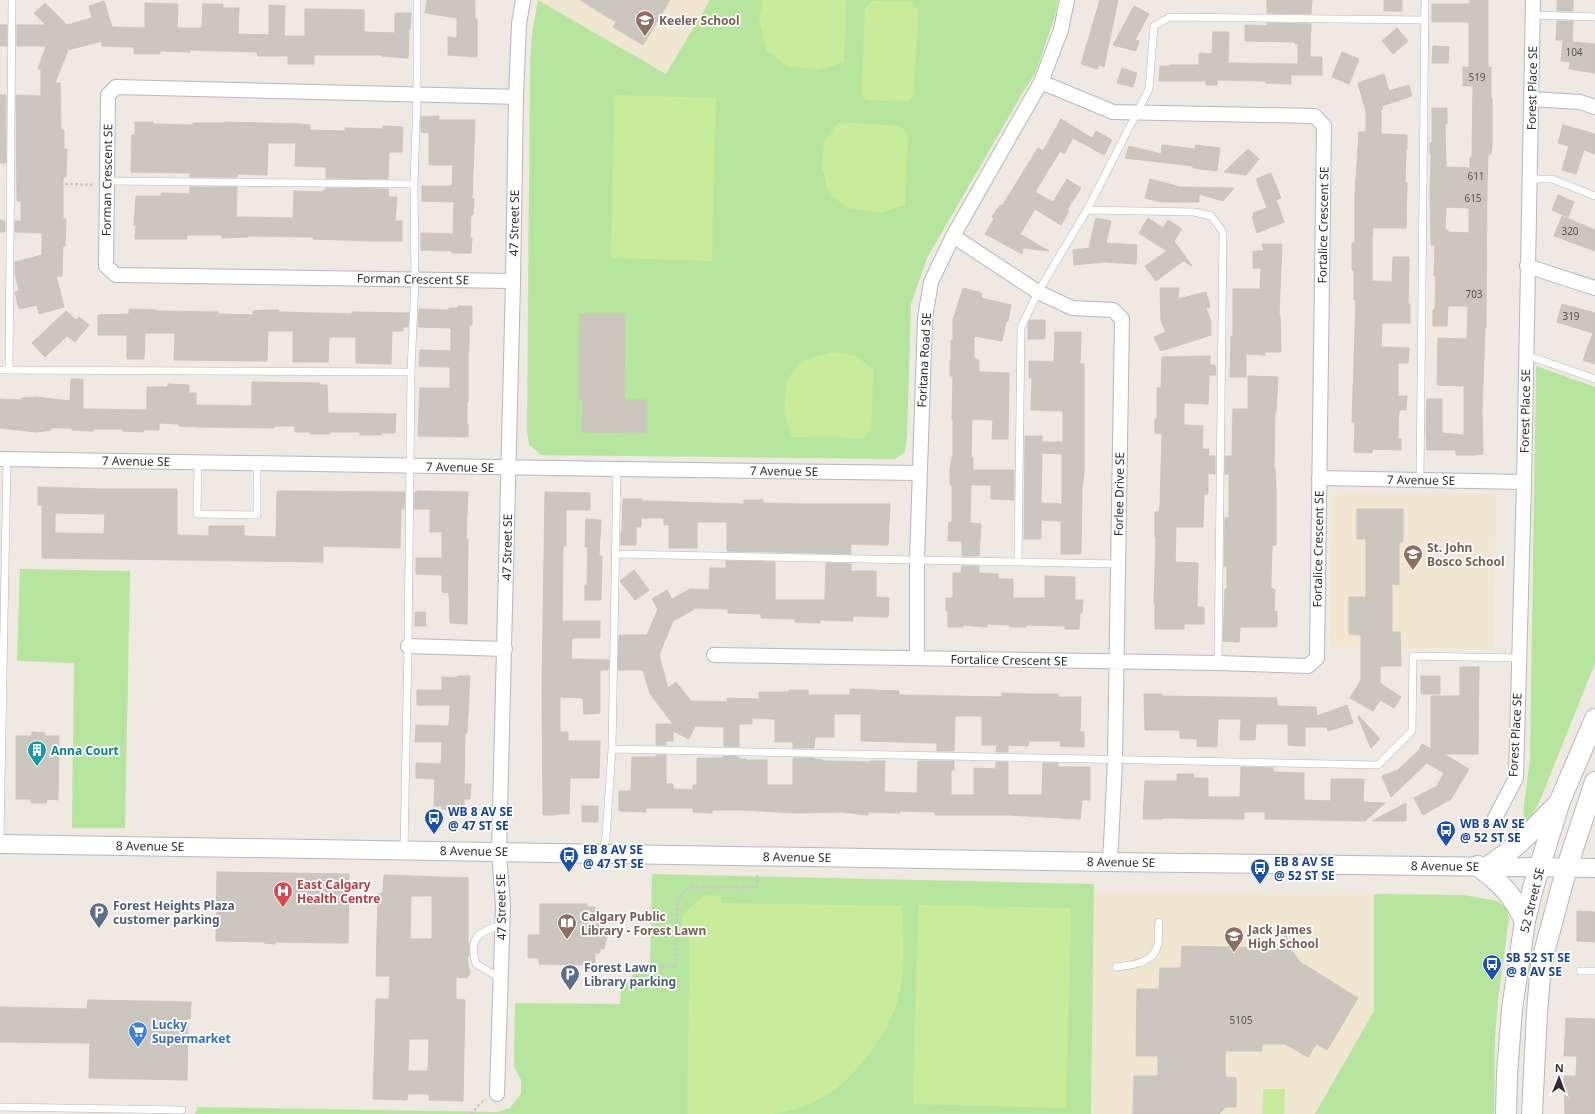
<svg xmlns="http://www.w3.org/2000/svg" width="1595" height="1114" viewBox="0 0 1595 1114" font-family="'Noto Sans',sans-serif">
<rect width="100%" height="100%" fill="#efe9e1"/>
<path fill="#f0e6d1" d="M539 0H710L666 74Z
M1341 492 1496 494 1494 649 1331 647 1329 640 1332 502 1335 496Z
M1094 891 1374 894V1011L1315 1114H1091Z"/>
<path fill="#b6e59e" d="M538 0 666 74 710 0H1058L1055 16 1036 72 1022 94 927 258 911 304 907 435 905 452 895 459 541 455 529 445 527 431 530 65 532 34Z
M1536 366 1595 387V663L1541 798 1529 822 1523 828 1524 805 1530 759Z
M20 569 130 571 125 828H72L74 663 17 661Z
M652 874 1094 884 1091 1114H195L198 1107 497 1112 510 1108 521 1094V1080L514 1066 515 1003 620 1004 621 989 638 969H650Z
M1374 894 1463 895 1497 901 1506 908 1509 918 1498 1000 1495 1038 1494 1114H1315L1374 1011Z"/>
<path fill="#c9ec9a" d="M763 0H846L844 62 818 70 787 66 767 51 759 20Z
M872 1 911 2 918 10 914 95 907 102 866 100 861 93 865 8Z
M614 95 716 98 712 261 611 258Z
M839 122 900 126 908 134 905 205 880 213 848 208 829 194 821 163 825 140Z
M832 352 856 356 874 370 871 430 863 438 792 437 784 412 787 380 801 361Z
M705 895 721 896V903L902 906C903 937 906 969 898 999 888 1035 851 1085 816 1101 803 1107 787 1112 773 1114H687L690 933 682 932V915Z
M918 905 1071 908 1066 1108 913 1104Z
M1263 1089H1285L1284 1114H1262Z"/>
<path fill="#cbc7bf" stroke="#cbc5ba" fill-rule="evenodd" d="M427 0H475V19H477V57L448 55V37L457 38V18L425 13Z
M580 0H670L643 45 613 27 616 22Z
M1100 0H1118L1104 67 1099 65 1097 69 1081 64Z
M1267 0H1312L1311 14 1267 13Z
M1384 0H1402V11H1384Z
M1470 0H1488V67H1491V98H1492V146L1491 154H1488L1487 185 1486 328H1485L1482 410 1483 454 1474 455H1456V450H1427L1426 428 1427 399H1442V433L1464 435V386L1437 385 1438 338 1467 339 1468 306H1448L1447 326H1433V310H1435L1436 276H1434L1435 245H1431L1430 193 1431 154H1430V143H1432V108H1447V124H1445L1446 167 1470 168V158H1472L1473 86H1463V67H1469V22H1432V4H1470ZM1446 207 1469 208V233L1448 232V230H1445Z
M1557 0H1573V11H1557Z
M104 1 112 27 145 28V3L178 4 177 28H202L203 4H223V8H239L238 34 269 35V5L285 6 284 36H305V9L364 10V32L395 33V13H411L410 29H409L408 58 382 56V55H314V64H288V56H258L257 52 190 50V52L160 51V54H134V47L102 46V41L68 50 55 83H60L61 130H64V149H67L66 177H64L63 180V219H66L65 246H63L62 276H56L64 307 39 314 37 305 19 309 15 292 19 291 15 274V262L42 255V233L15 232V221H21V201H17L16 95 41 96V70L38 69 46 46H17V25H46L34 13 45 3 67 25 92 18 89 6Z
M1134 6 1149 14 1135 40 1139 41 1136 51 1113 45Z
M1557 21H1573L1572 42 1595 44V73L1569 69 1570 62 1561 61 1563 40H1556Z
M1267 23 1311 24 1310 57H1322V75H1291V84L1266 83V81L1217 80V85H1206V81H1159L1160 66H1170V65H1199V53L1212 54 1213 32H1229L1228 63 1298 64V44H1295V42L1245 41V25L1267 26Z
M0 25H7V46H0Z
M1397 28 1408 41 1393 54 1382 41Z
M1433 46 1449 47 1448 63H1432Z
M1342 52 1359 59 1349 84 1332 77Z
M1122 68 1137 73 1133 87 1117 83Z
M1384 74 1389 91 1409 85 1412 96 1382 106 1383 109 1381 110V134L1407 135V150H1406L1405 183H1407L1406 228H1373L1372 240V281L1392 282 1393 257H1409L1408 304H1410V323H1382L1381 347 1409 348 1408 363H1398V396H1407L1406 410H1399L1398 439H1401V450L1373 449 1372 453 1354 452 1355 422H1352L1356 300H1354V270H1352V243H1355V195L1359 132H1366V112L1358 83Z
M0 95H6V163H0Z
M439 116V120H475L472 199H474L473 215H471L470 238H472L471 253H452V251L421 250V233L453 234 454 202 422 201V186H452L453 165H429V133L421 132V117Z
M1061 119 1092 138 1096 131 1112 140 1104 155 1073 138 1064 154 1060 151 1035 192 1053 202 1067 179 1081 188 1067 210 1069 211 1061 225 1035 209 1020 234 1049 251 1023 248 1022 254 985 234 994 219 992 217 1000 205 1002 206 1038 148 1043 151Z
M135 122H153V124L193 125V123H224V122L301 124 310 125V130L345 131V128L383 129V126L403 127 402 152H389L388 179 326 178V167L295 166 296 143H268L267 175 238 174 237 177H190V173L131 172 132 135H135Z
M1563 125 1595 134V154L1584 150 1576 174 1562 170 1569 146 1558 143Z
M1162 145 1195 149V145L1220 148 1217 171 1193 168V166L1125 158 1129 146 1161 154Z
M1248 149 1259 159 1246 175 1224 172Z
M1271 173 1281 198 1276 200 1284 222 1257 233 1252 217 1254 216 1253 213 1267 208 1256 179Z
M1150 179 1180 187 1234 188 1223 201 1199 194V202H1162L1145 198Z
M190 187H237L236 217 293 218 294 191 323 192V190L326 191V188L388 189 389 197H397L395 221H402V241H375L313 239V237L248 236V237L222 238V235H187V239H135L136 225H134L136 196H161V193L190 194Z
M1558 195 1574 202 1568 217 1552 210Z
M1562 216 1595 230V251L1554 236Z
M1096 218 1111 221 1106 243 1137 245 1136 264 1105 262 1074 265 1073 250 1089 248Z
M1148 218 1163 228 1168 220 1182 229 1174 241 1192 266 1183 261 1156 281 1145 266 1167 251 1139 233Z
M0 220 5 221V232H0Z
M1262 244H1282L1279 315H1280L1281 352H1265V355L1246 354V377H1230L1231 336H1233V289H1260L1261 268H1253V251H1264Z
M963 288 982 293 981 298 1011 305 1008 321H1006L1002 341 974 336V358H976V360H979V372L1009 373 1008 439H992L993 420 972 419 971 457H973V470H1014V500L991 499V485H971L970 523 981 524 979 556H962V541H948L949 522H952V485H950V470L952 457H953V420H952L953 376H950V360H951V340H953V320Z
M1160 288H1179L1178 299 1206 292 1210 307 1206 308 1211 322V335L1161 351 1154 337 1166 332 1161 321Z
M1562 304 1595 313V364L1583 360 1593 333 1557 322Z
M458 306H472V325H469V351H468V402H467V424H468V437L418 436 420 388H450V367L419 366 420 350 451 351V328L418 327 419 309 448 310 449 308H458Z
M129 309 156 310V311L218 312V314L253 315V311L266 310H279V312L352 314V312L409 313 408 327H403V331H392L391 364 356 363V337H329L328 362H293V331H268L267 361 174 360 175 333H145L144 359H127V335H98V315L129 314Z
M66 311 76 320 79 317 89 325 75 342 67 336 45 357 32 343Z
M580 314H625L624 400H647L646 433 582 432 583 400H579Z
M1030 320H1045V339H1028V323Z
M1055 332H1081L1080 364H1084V474L1082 488 1081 554H1061V521L1041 520V539H1024L1025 436H1042V442H1063V411L1031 410 1032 378H1029V361L1054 362ZM1042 453 1062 454V504L1041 503Z
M1210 356V365H1215L1216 375H1209L1208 404 1184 403V425L1203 426 1202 449H1209L1208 456H1215V474L1208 473V494H1204L1203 527H1176L1175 562 1198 563 1197 607H1203L1204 609V624H1184V629H1155V603H1154L1156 538 1155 537V512H1159L1160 506 1162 434 1155 433V419H1157V388H1161L1162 357Z
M1248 376 1278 377 1276 412H1275L1274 467H1275L1276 489V545H1272L1271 580V588L1275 590 1274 611H1277V627H1240L1239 642 1223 641 1225 589H1227V566H1224L1225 518H1229V474H1225V456H1232L1233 409H1248Z
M71 379H83V409L147 410V387H168V384L189 385V393H196V405L252 406V382L320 383V385H327L328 413 396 414 395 433H381V435H360V432H330V434H310V432H295V426H274V428L199 427 179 426V424L159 423V430H143V432L123 431V429H93V431L72 430V428H51V430L36 432 0 428V399L22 400V398L36 397 70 401Z
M38 487 101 489H177V535L209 536V526H244V536L276 537 277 491 405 492 404 509H401L400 548 323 546V562L42 558V505H38ZM55 513 105 514 104 534 55 533Z
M418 491 468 492 466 539H468L467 624 450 623 449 593 442 592V575L416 574V558H442V532H430V509H414L415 492Z
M545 492 590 493V510H566V546H563L562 621H600V638H572L571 659 609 660 608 670H600V713L584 714 583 698 560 697V732H568V741H600L599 778H570L569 814H556L555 815H543L542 687Z
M623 499H642V501L744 504V500H763V503L802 504H890L888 545 851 544V554L727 551V522H697V548H669V525H664V518H641V527H636V545H621V532H622Z
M1357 509H1403V542H1399V585L1392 584V632H1400L1401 666H1380V683L1401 697 1394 708 1380 700 1373 711 1350 698 1361 680V635L1349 634V597H1366V539H1357Z
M586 519 601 520 599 556H602L601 600H585V585H587L588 547H585Z
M726 561 775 562V600H825L826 563 851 564V571H876V597L889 598 888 617 853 616V621L820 620V623L795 622V619L761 618V614L728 613V609L696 608 673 621 659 655 668 688 676 682 691 701 727 702V698L759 699V692H789V690H808V695H850V689L899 691V695L1002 697V693L1026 694H1058V697H1081L1080 732H1084V747L1060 746 1061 741H1029L1028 746 1008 745V752H996L997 745H982V716H955L954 751H937V743L861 741V714H834V737H815L814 748H793V742H775V719L752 718V724H739V747L724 746V727L695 726 689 739 673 731V741H666V745H656V724H673L650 694 643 670H618L619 635H647L658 609 652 599 667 590 672 599 690 589 709 590 710 568H726Z
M962 566H979V573L998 574V579H1013V598H1045V576L1075 577V600H1083L1082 613H1080L1079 629H1065V626L1026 625V627H1010V625L987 624V627L963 625V627H948V611H946V598H953V573H961Z
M634 570 649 590 635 600 620 581Z
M415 612H425L426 626H415Z
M1460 667H1479L1478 754H1444L1469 769 1451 799 1423 815 1414 798 1437 786 1444 773 1427 763 1391 797 1382 776 1398 770 1419 750 1422 744 1431 749V696H1460Z
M457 676H470L467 733H465L464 784H471L470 799H464V810L442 809V806H434L435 779 416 778V763L441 764 442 742H415L416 725 449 726 450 705H417V690H442V677L457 678Z
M1421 676H1440V694H1421Z
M1144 694H1162V696L1277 698V706L1316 707 1317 716 1347 705 1353 723 1328 731 1327 727H1305V746L1288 745V724H1256L1255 740H1240L1241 719H1218L1217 747 1197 746V739L1180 738V730H1145Z
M1359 716 1380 739 1371 748 1358 717Z
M32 732 45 733V736H59L58 800 47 799 46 803H31V799H16V736H32Z
M656 755H666V784H673V789L693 790V785H697V758H723L724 756 739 757V759H746V760H767V785H793V758H814V759L823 760V761L871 762V761H885L884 792 917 793 918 761H954V770H951V795H974V768L996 769V762H1008V795H1042L1043 763H1058V767H1090V800H1082L1080 819 1009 815H935V812L900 811V813L868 812V815L841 812 796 813 743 810H712V813L693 812V808H646V812L619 811V791H631L632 757H656Z
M1241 767 1273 768V772L1304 773V800L1331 801V779H1364L1363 802 1385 803 1365 821 1265 819V812H1244V819L1162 818V819H1143L1145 781H1177V774H1194L1193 778H1208V797H1240Z
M1406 803V821H1372Z
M582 806H598V822H582Z
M217 872 349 874 348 943 275 942V944L264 943V942L216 941Z
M384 875 468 878V942L469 944V956L467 957 470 974 467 978 456 977V999L465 1000 463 1101 429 1100V1094H408L407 1100 373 1099 376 999H389L390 976H376L378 894 383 893ZM411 896H432V939H410ZM409 1039H429L428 1071H408Z
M540 904H587V907H595V916L600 917 599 923H604L607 936 604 949H600V953H595V965L539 964V958H528V935H540Z
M1577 911 1595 912V942L1577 941Z
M1286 935 1291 950 1300 962 1358 998 1327 1050 1316 1044 1308 1057 1285 1044H1262V1051H1225V1077L1236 1078V1107H1226L1219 1114H1133L1134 1076H1158V1056H1136L1137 989H1159L1160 968H1181L1182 946 1278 948Z
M88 1000 191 1002 190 1019H188L187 1080 89 1078 90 1043 0 1042V1007L87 1009Z
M1566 1018 1595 1019V1114H1565L1564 1076H1576L1577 1056H1564Z"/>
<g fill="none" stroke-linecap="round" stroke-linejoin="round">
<defs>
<path id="service" d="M1533 15 1595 17
M1529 179H1552L1595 196
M108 181 414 184
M1087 210 1194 212 1211 216 1223 232 1218 663
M1526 355 1595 379
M0 370 411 372
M9 370 12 0
M198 462 197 514 257 515V463
M1420 480 1425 0
M616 554 1117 564
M1018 562 1021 327 1038 292 1087 210 1149 89 1154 26 1170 17 1424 20
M612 749 1378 765 1412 731 1413 656 1518 658
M0 837 7 459
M404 850 408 646 411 372 415 279 414 184 417 95V0
M603 853 606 837 612 749 617 469
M1116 967C1132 965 1154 964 1158 944 1159 937 1158 929 1159 922
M1580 971H1595
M500 978 476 964C468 938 479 931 502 925
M0 1107 182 1110"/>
<path id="minor" d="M1531 99 1580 102 1595 107
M953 236 1038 292 1072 308 1113 310 1122 319 1115 760 1111 845 1109 862
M1527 266 1595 288
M513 281 116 275 106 266 108 95 116 87 516 97
M0 459 617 469 920 473
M1319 478 1524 482
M408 646 505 649
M714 655 1218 663 1308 666 1317 658 1324 126 1315 116 1113 112 1041 82
M917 658V560L925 318 931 282 953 236 1041 82 1061 30 1067 0
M1495 818 1516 778 1524 482 1533 0
M497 1094 503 906 499 852 513 281 516 97 519 24 523 0"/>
<path id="tertiary" d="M0 844 1109 862 1595 868"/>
<path id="secondary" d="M1478 866C1502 884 1511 893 1525 921
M1489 866C1517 848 1533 829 1556 806
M1506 1114 1507 1074 1512 1009 1525 921 1533 888 1560 801 1595 719
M1532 1114 1537 1012 1541 964 1567 867 1595 782"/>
</defs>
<use href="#service" stroke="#b4b7c1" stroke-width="8"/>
<use href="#minor" stroke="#b4b7c1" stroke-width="16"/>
<use href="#tertiary" stroke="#b4b7c1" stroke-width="20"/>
<use href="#secondary" stroke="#b4b7c1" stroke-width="22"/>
<path stroke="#c9c9c9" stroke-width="2.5" stroke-dasharray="3 2" stroke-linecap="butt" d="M20 182 95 185
M627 966 676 967 677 901 690 887H757V873
M471 1114 482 1102 486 1100"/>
<use href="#service" stroke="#fff" stroke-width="7"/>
<use href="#minor" stroke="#fff" stroke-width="14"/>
<use href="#tertiary" stroke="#fff" stroke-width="18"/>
<use href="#secondary" stroke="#fff" stroke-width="20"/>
</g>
<defs>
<symbol id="school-pin" viewBox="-11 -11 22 30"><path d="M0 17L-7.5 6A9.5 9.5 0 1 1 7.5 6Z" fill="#8d6e63" stroke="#fff"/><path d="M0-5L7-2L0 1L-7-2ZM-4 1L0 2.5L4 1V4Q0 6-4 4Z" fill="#fff"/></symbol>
<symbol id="building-pin" viewBox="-11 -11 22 30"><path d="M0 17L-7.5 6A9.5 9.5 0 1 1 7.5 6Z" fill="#0f9aa8" stroke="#fff"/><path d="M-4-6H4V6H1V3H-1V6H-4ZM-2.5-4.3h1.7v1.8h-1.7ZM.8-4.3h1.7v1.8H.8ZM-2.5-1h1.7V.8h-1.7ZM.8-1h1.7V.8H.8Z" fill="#fff"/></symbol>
<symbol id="bus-pin" viewBox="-11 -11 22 30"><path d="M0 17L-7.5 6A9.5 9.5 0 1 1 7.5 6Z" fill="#1a4fb4" stroke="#fff"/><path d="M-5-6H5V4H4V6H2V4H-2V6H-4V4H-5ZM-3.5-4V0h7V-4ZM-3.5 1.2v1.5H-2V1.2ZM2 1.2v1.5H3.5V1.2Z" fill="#fff"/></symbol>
<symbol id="hospital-pin" viewBox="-11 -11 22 30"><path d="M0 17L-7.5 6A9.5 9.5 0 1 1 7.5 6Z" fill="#e0444e" stroke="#fff"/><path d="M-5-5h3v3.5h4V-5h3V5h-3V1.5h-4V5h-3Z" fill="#fff"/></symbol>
<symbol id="parking-pin" viewBox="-11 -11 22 30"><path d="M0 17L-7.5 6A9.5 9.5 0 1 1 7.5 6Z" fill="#5c6f8a" stroke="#fff"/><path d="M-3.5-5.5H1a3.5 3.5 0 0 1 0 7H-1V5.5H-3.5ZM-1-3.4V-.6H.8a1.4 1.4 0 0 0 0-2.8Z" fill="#fff"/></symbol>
<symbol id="library-pin" viewBox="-11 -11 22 30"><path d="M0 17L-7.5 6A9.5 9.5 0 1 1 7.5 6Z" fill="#8d6e63" stroke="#fff"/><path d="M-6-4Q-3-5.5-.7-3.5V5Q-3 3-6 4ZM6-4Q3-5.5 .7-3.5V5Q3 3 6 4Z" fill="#fff"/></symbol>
<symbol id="supermarket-pin" viewBox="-11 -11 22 30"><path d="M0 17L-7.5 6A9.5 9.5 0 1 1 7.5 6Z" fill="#3f7fe0" stroke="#fff"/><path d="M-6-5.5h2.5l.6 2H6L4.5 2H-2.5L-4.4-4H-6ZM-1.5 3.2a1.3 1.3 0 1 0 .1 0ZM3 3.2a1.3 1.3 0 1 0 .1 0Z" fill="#fff"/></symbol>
</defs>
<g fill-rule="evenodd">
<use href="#school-pin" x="634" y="9" width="22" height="30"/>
<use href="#school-pin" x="1402" y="543" width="22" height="30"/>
<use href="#building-pin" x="26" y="739" width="22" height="30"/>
<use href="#bus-pin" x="423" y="807" width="22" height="30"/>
<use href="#bus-pin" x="1435" y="819" width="22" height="30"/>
<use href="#bus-pin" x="558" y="845" width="22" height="30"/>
<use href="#bus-pin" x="1249" y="857" width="22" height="30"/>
<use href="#hospital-pin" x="272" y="880" width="22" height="30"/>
<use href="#parking-pin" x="88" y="901" width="22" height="30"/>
<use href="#library-pin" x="556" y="912" width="22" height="30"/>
<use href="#school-pin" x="1223" y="925" width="22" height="30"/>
<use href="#bus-pin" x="1481" y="953" width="22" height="30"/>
<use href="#parking-pin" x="559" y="963" width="22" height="30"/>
<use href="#supermarket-pin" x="127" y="1020" width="22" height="30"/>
</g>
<g text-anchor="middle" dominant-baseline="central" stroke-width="3.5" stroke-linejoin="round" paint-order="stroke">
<g font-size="10" fill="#555452">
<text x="1574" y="52">104</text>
<text x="1477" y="77">519</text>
<text x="1476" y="176">611</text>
<text x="1473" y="198">615</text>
<text x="1570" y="231">320</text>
<text x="1474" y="294">703</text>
<text x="1571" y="316">319</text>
<text x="1241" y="1020">5105</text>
</g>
<g font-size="12" font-weight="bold" fill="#785e54" stroke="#fff" text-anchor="start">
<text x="659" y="20">Keeler School</text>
<text x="1427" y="547">St. John<tspan x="1427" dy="14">Bosco School</tspan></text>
<text x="581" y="916">Calgary Public<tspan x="581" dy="14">Library - Forest Lawn</tspan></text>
<text x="1248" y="929">Jack James<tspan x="1248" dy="14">High School</tspan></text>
</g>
<g font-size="12" fill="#2e2e2e" stroke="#fff">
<text transform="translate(1532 88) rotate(-89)">Forest Place SE</text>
<text transform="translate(107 180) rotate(-89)">Forman Crescent SE</text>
<text transform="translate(514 223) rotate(-89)">47 Street SE</text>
<text transform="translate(1323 225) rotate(-89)">Fortalice Crescent SE</text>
<text transform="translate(413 279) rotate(1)">Forman Crescent SE</text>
<text transform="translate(924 360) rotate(-87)">Foritana Road SE</text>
<text transform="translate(1525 411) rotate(-89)">Forest Place SE</text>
<text transform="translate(136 461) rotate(1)">7 Avenue SE</text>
<text transform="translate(460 467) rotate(1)">7 Avenue SE</text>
<text transform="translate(784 471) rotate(1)">7 Avenue SE</text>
<text transform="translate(1421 480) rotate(1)">7 Avenue SE</text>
<text transform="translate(1119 494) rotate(-89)">Forlee Drive SE</text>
<text transform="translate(507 547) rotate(-89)">47 Street SE</text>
<text transform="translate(1318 549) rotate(-89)">Fortalice Crescent SE</text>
<text transform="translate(1009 660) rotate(1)">Fortalice Crescent SE</text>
<text transform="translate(1515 735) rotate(-87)">Forest Place SE</text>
<text transform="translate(150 846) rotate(1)">8 Avenue SE</text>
<text transform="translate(474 851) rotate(1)">8 Avenue SE</text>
<text transform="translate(797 857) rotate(1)">8 Avenue SE</text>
<text transform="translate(1121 862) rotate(1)">8 Avenue SE</text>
<text transform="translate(1445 866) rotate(1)">8 Avenue SE</text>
<text transform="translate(1532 900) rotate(-76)">52 Street SE</text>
<text transform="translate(501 907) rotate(-91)">47 Street SE</text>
</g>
<g font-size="12" font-weight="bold" fill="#0d838f" stroke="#fff" text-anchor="start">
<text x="51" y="750">Anna Court</text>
</g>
<g font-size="12" font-weight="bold" fill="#164399" stroke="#fff" text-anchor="start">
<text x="448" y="811">WB 8 AV SE<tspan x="448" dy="14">@ 47 ST SE</tspan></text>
<text x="1460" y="823">WB 8 AV SE<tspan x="1460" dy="14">@ 52 ST SE</tspan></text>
<text x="583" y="849">EB 8 AV SE<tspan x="583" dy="14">@ 47 ST SE</tspan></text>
<text x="1274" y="861">EB 8 AV SE<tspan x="1274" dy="14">@ 52 ST SE</tspan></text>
<text x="1506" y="957">SB 52 ST SE<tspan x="1506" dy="14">@ 8 AV SE</tspan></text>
</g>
<g font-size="12" font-weight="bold" fill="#be3a42" stroke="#fff" text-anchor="start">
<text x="297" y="884">East Calgary<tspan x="297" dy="14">Health Centre</tspan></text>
</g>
<g font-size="12" font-weight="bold" fill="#4e5e75" stroke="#fff" text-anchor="start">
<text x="113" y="905">Forest Heights Plaza<tspan x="113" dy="14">customer parking</tspan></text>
<text x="584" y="967">Forest Lawn<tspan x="584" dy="14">Library parking</tspan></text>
</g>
<g font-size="12" font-weight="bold" fill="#366cbe" stroke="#fff" text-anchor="start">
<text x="152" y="1024">Lucky<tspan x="152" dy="14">Supermarket</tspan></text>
</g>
</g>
<g transform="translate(1559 1078) rotate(1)" stroke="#ffffff" stroke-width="3" paint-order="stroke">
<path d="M0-3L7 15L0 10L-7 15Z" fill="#2e2e2e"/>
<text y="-6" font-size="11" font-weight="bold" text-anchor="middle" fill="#2e2e2e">N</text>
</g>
</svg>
